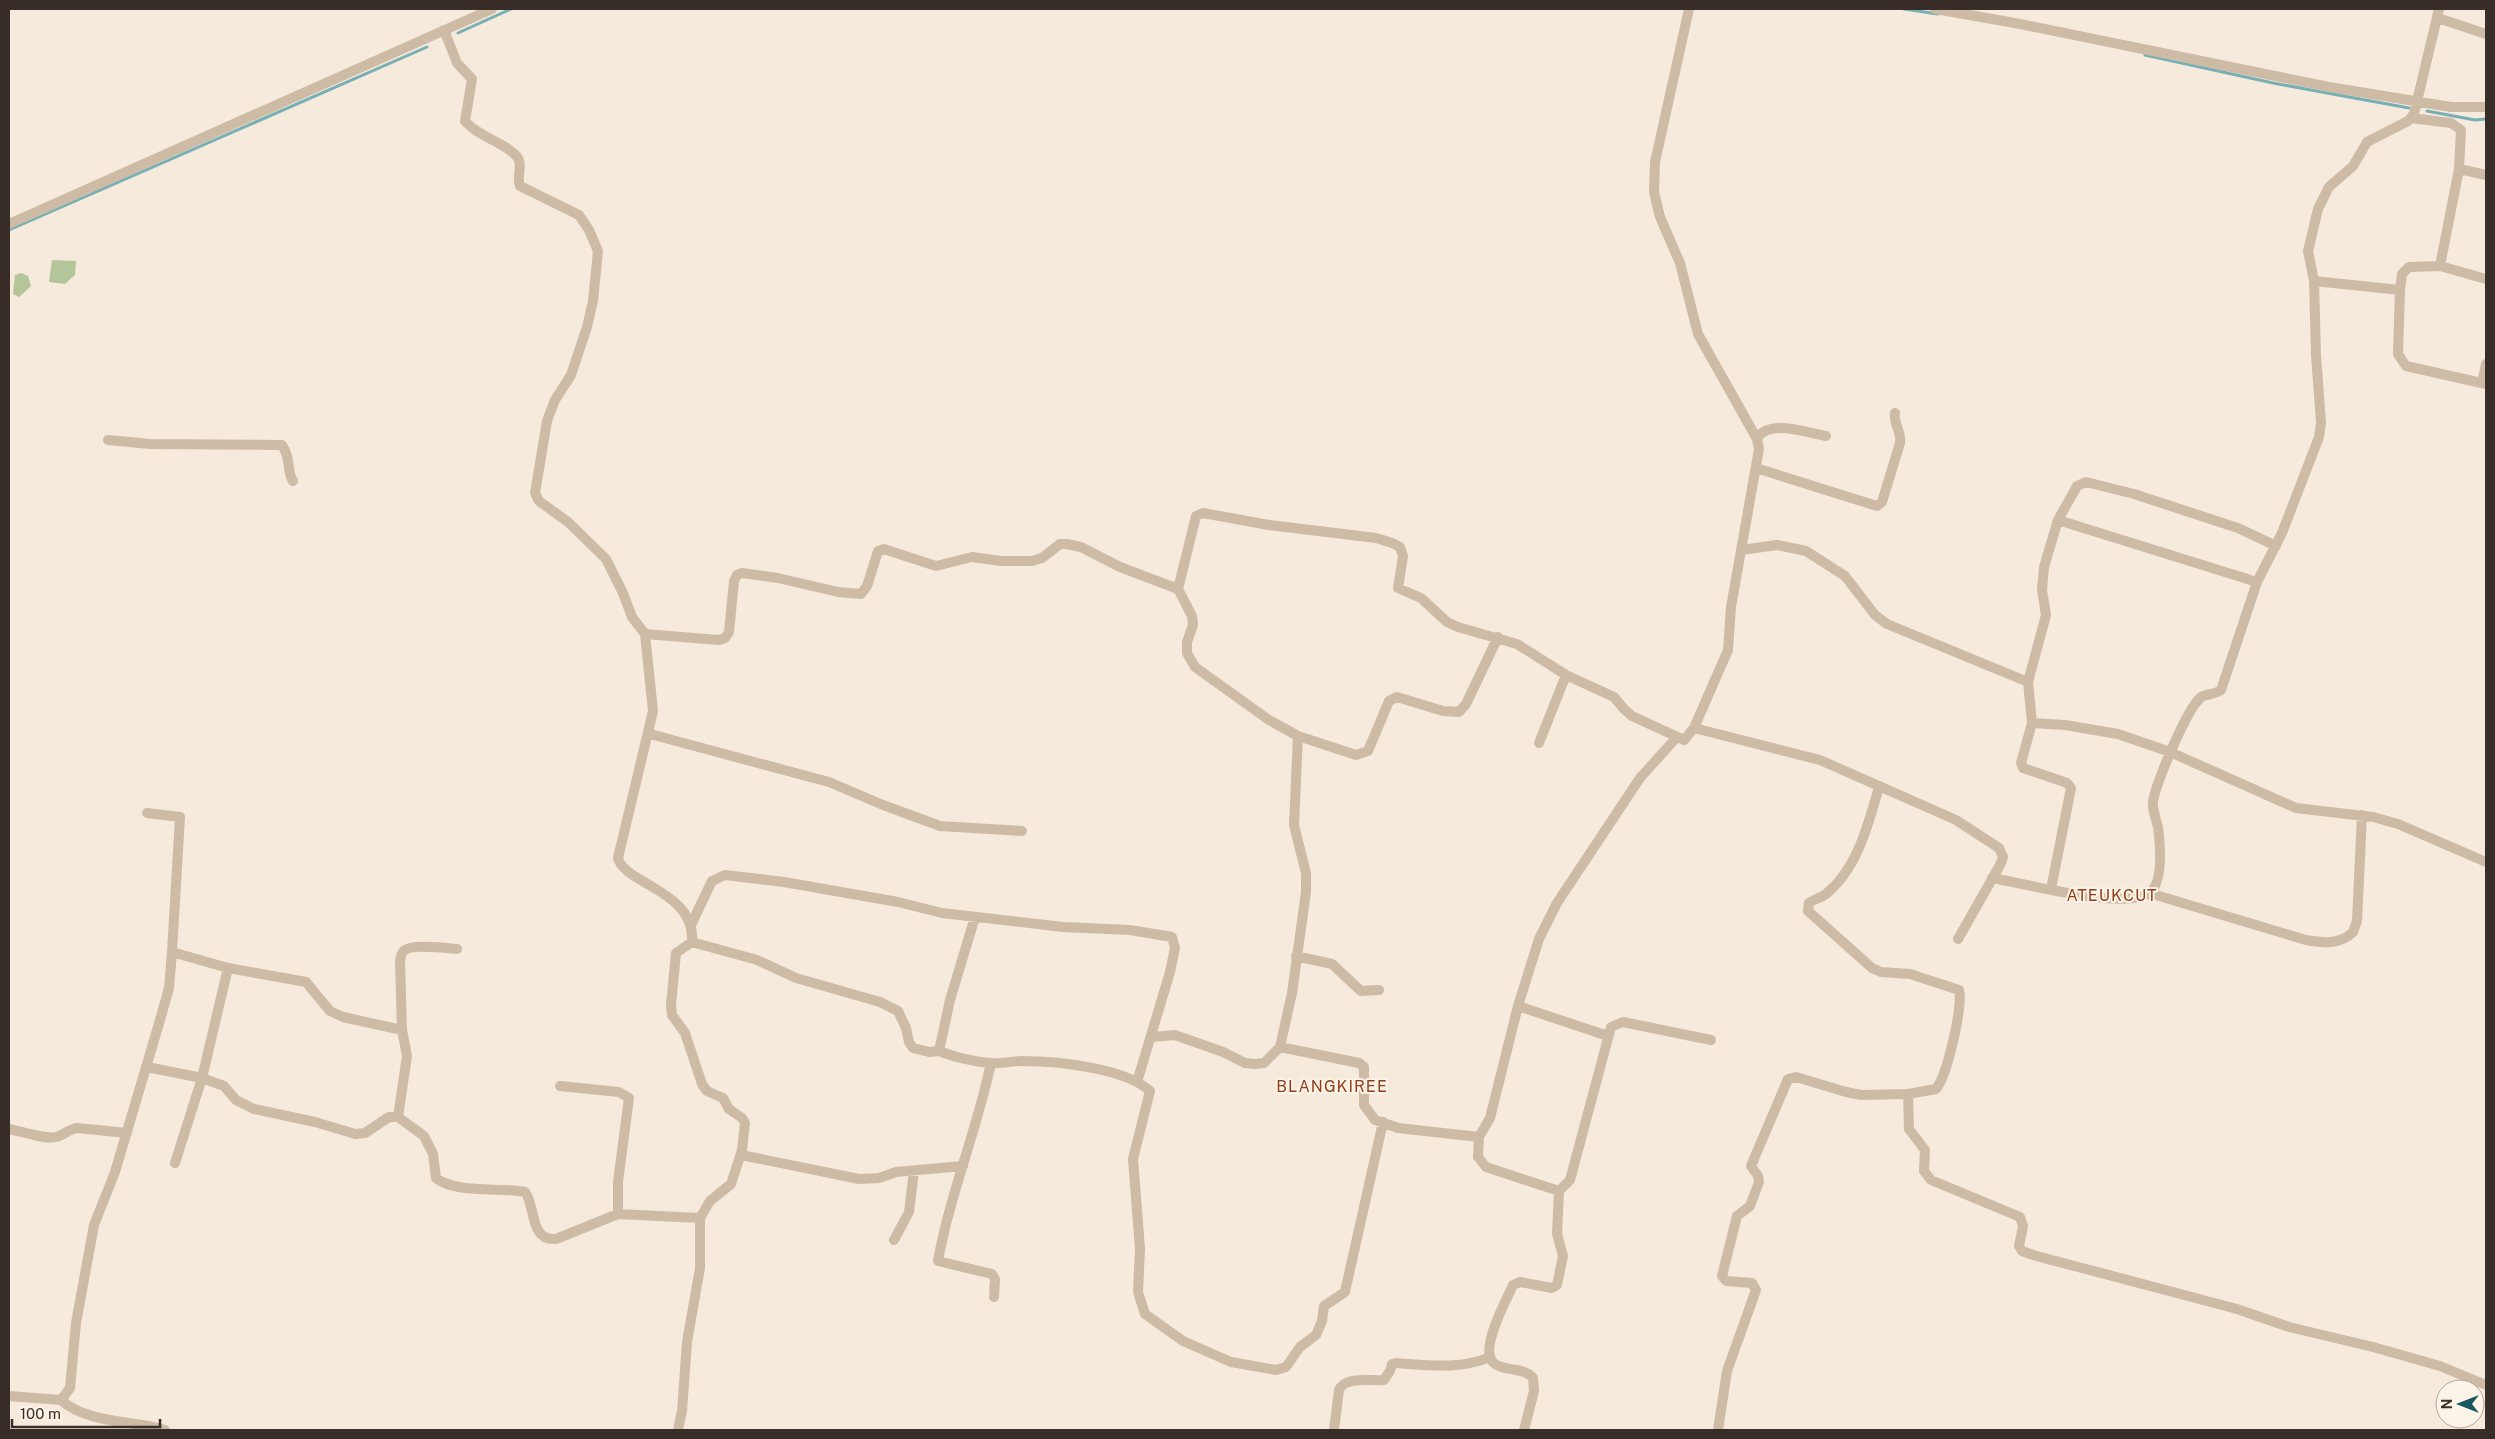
<svg xmlns="http://www.w3.org/2000/svg" width="2495" height="1439" viewBox="0 0 2495 1439" font-family="'Public Sans',sans-serif">
<rect width="100%" height="100%" fill="#f5eadb"/>
<path fill="#b4c699" d="M52 260 76 261 75 275 65 284 49 282Z
M21 273 28 276 31 286 19 297 13 294 15 275Z"/>
<g fill="none" stroke-linecap="round" stroke-linejoin="round">
<path stroke="#76afb5" stroke-width="3" d="M1904 9 1938 14
M458 33 511 9
M2145 55 2273 83 2409 108
M2427 111 2475 120 2486 119
M9 230 427 47"/>
<path stroke="#cebba5" stroke-width="10" d="M1935 9 2015 23 2329 87 2451 107H2486
M2438 18 2486 34
M444 30 457 63 472 79 465 121C477 136 510 145 518 158 523 166 516 177 520 186L579 215 589 230 598 251 593 301 587 327 571 375 555 400 547 421 535 493 539 501 568 522 606 559 623 593 632 617 645 634 653 711 618 858C624 884 696 891 692 942
M2411 118 2451 123 2461 130 2459 169 2440 266
M2459 169 2486 175
M9 224 492 9
M2314 281 2400 290 2398 354 2406 366 2486 384
M2400 290 2402 274 2409 267 2440 266 2486 279
M2482 383 2486 364
M1757 439C1768 418 1807 433 1826 436
M108 440 150 444 282 445C292 460 286 470 293 481
M1756 468 1877 506 1882 502 1900 443C1902 432 1893 424 1895 413
M2058 520 2077 486 2086 482 2134 494 2238 528 2276 546
M1741 550 1777 545 1806 551 1845 576 1875 615 1887 624 2028 682
M1178 589 1192 616 1193 625 1187 642V653L1195 667 1269 720 1298 736 1356 755 1368 751 1389 701 1397 697 1443 711 1459 712 1466 704 1498 637
M645 634 719 640 725 638 729 632 734 581 737 575 742 573 778 578 838 592 861 594 867 586 878 551 884 549 936 566 972 557 1001 561H1032L1042 558 1060 544H1067L1081 547 1120 567 1178 589 1196 516 1203 513 1269 525 1376 538 1392 543 1400 547 1403 556 1398 588 1421 598 1447 622 1458 627 1517 644 1566 675 1614 697 1624 709 1632 716 1684 740 1694 728 1728 650 1731 607 1759 449 1757 439 1698 334 1680 263 1660 217 1654 192 1655 162 1689 9
M2032 723 2065 725 2118 734 2170 752 2296 808 2373 817 2398 824 2486 862
M1694 728 1820 760 1956 820 1999 848 2003 857 2000 865 1958 939
M650 734 829 782 883 805 940 826 1022 831
M1539 743 1566 675
M1879 787C1868 824 1858 868 1826 894 1821 898 1814 899 1809 903L1808 911 1872 968 1881 972 1910 974 1959 990C1963 1007 1947 1076 1936 1089L1908 1094 1909 1129 1925 1150 1924 1171 1931 1180 2020 1217 2023 1226 2019 1246 2022 1251 2033 1255 2237 1309 2289 1327 2373 1347 2440 1366 2486 1385
M147 813 180 817 172 952 228 968 306 982 330 1011 343 1017 402 1030 407 1056 398 1117
M1992 878C2028 884 2116 908 2146 895 2165 887 2160 843 2158 827 2156 819 2152 810 2153 801 2157 781 2186 711 2200 698 2206 693 2215 695 2221 690L2257 582 2282 533 2319 437 2321 423 2316 355 2314 281 2308 251 2318 209 2329 187 2353 166 2367 142 2408 121 2414 114 2439 9
M2051 889 2071 788 2067 783 2023 768 2021 763 2032 723 2028 682 2046 615 2042 590 2044 567 2058 520 2257 582
M2149 893 2306 940C2323 943 2340 945 2353 932L2357 921 2362 815
M975 917 950 1000 939 1051C954 1057 976 1062 991 1063 1001 1064 1012 1061 1022 1061 1056 1061 1125 1068 1150 1091L1133 1159 1140 1249 1138 1292 1145 1314 1183 1341 1231 1362 1276 1370 1286 1367 1300 1347 1316 1335 1322 1321 1324 1306 1345 1292 1383 1122
M691 925 712 881 725 875 784 882 898 902 942 913 1063 927 1130 930 1172 937 1175 948 1170 972 1137 1082
M1296 956 1332 964 1361 991 1379 990
M1518 1006 1608 1036
M402 1030 400 961C401 957 401 952 405 950 413 944 446 948 457 949
M1152 1037 1175 1035 1223 1052 1245 1063 1255 1064 1264 1063 1280 1047 1292 993 1306 892V873L1294 825 1298 736
M1280 1047 1359 1063 1364 1067V1105L1375 1120 1398 1128 1479 1137
M991 1063C977 1130 950 1194 938 1261L992 1274 995 1279 994 1297
M147 1067 202 1078 224 1086 236 1100 254 1109 315 1122 355 1134 365 1133 389 1117H398L424 1136 433 1154 436 1178C456 1194 499 1187 525 1192 536 1206 529 1241 556 1239L618 1214 700 1218
M560 1086 619 1092 629 1098 618 1182V1214
M9 1129C20 1131 46 1140 56 1137 64 1135 69 1129 77 1128L127 1133
M741 1155 859 1179 879 1178 896 1172 963 1166
M175 1163 202 1078 228 968
M1559 1191 1570 1180 1611 1027 1623 1022 1711 1040
M894 1240 909 1212 914 1171
M9 1396 61 1400 70 1388 76 1323 94 1225 115 1172 160 1020 169 988 172 952
M61 1400C88 1424 132 1420 165 1430
M678 1430 682 1411 687 1342 700 1268V1218L710 1201 731 1184 742 1150 745 1123 742 1118 729 1109 723 1098 707 1091 702 1084 685 1033 672 1015 671 1005 676 953 692 942 757 960 796 978 880 1002 898 1011 906 1028 909 1042 913 1048 929 1052 939 1051
M1334 1430 1339 1390C1345 1376 1371 1381 1384 1380L1390 1371 1392 1364 1396 1363C1427 1365 1460 1370 1490 1357
M1524 1430 1534 1391 1533 1378C1527 1370 1514 1370 1505 1368 1500 1366 1495 1366 1492 1361 1481 1346 1506 1301 1513 1285L1520 1282 1552 1288 1557 1285 1563 1256 1557 1234 1559 1191 1486 1167 1478 1157 1479 1137 1490 1118 1518 1006 1539 939 1557 903 1640 778 1677 737
M1718 1430 1727 1371 1756 1290 1752 1283 1726 1281 1722 1276 1737 1216 1750 1206 1759 1182 1758 1176 1751 1166 1788 1079 1796 1077 1846 1092 1861 1095 1908 1094"/>
</g>
<g text-anchor="middle" dominant-baseline="central" stroke-width="4" stroke-linejoin="round" paint-order="stroke">
<g font-size="16" letter-spacing="1" fill="#923c17" stroke="#fcf4e8">
<text x="2112" y="895">ATEUKCUT</text>
<text x="1332" y="1086">BLANGKIREE</text>
</g>
</g>
<rect width="2495" height="1439" fill="none" stroke="#392e27" stroke-width="20"/>
<g transform="translate(2460 1404) rotate(270)"><circle r="24" fill="#fcf4e8" stroke="#aea59b"/>
<path d="M0-4L9 19L0 12L-9 19Z" fill="#185760"/>
<text y="-8" font-size="14" font-weight="bold" text-anchor="middle" fill="#392e27">N</text>
</g>
<path d="M12 1419v8h148v-8" fill="none" stroke="#392e27" stroke-width="2.5"/>
<text x="20" y="1419" font-size="15" fill="#392e27" stroke="#fcf4e8" stroke-width="4" paint-order="stroke">100 m</text>
</svg>
